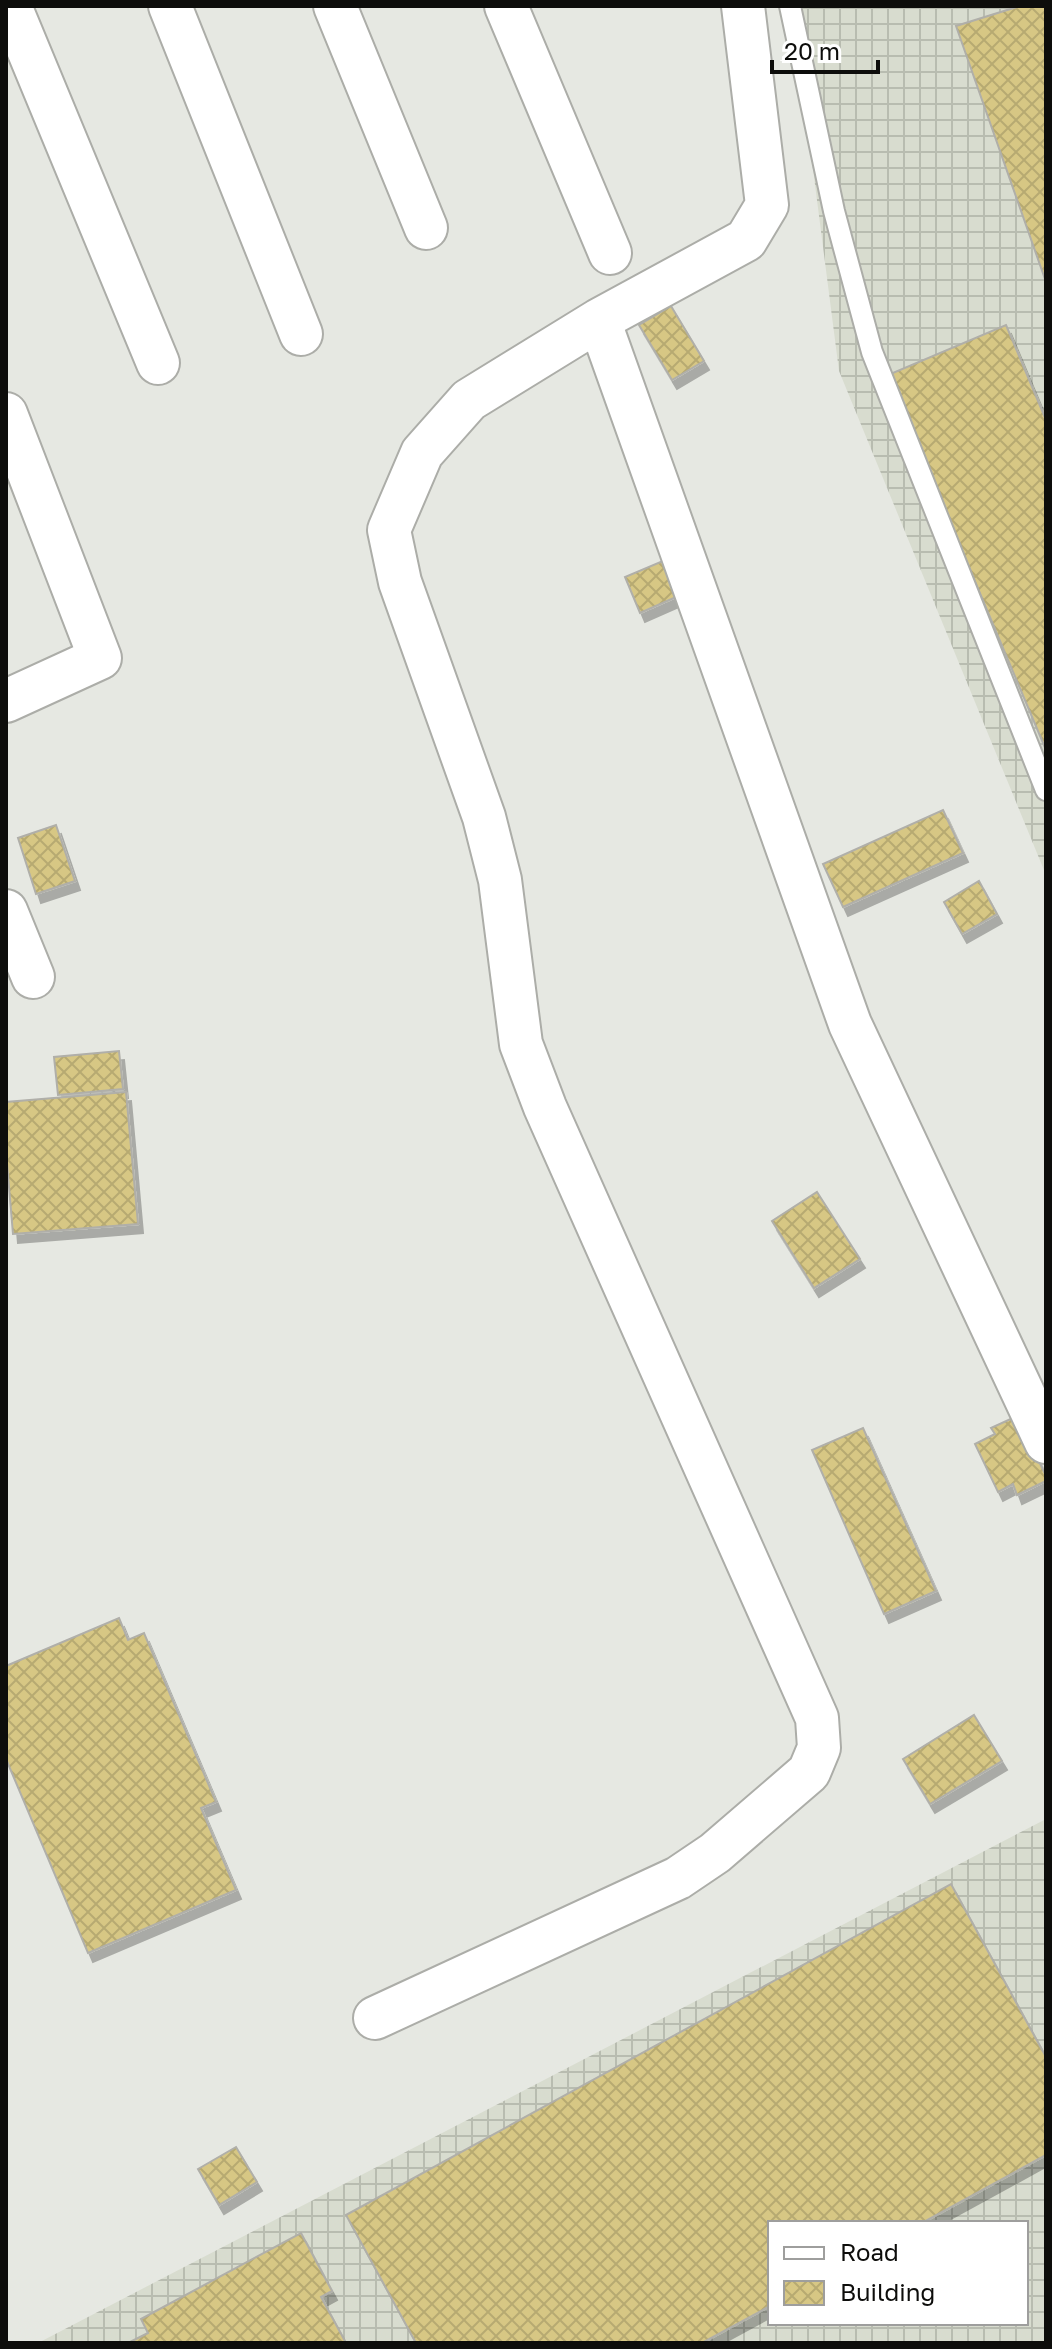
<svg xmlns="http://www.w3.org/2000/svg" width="1052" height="2349" viewBox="0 0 1052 2349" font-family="'Golos Text',sans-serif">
<defs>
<pattern id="industrial-grid" width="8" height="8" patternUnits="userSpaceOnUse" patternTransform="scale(2)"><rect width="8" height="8" fill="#d8dccf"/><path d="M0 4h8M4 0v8" fill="none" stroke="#b8bcb0"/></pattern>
<pattern id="building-cross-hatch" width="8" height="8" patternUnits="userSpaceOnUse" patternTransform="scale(2)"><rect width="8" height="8" fill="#d7c784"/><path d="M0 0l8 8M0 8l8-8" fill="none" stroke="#b7aa71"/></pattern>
<filter id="shadow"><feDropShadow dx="5" dy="9" stdDeviation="0" flood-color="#0004"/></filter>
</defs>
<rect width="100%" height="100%" fill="#e6e8e2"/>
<path fill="url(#industrial-grid)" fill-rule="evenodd" d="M792 6H1046V875L839 371Z
M1046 1819V2343H38ZM770 2223H1026V2323H770Z"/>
<path fill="url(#building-cross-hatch)" stroke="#b0afa9" stroke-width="2" filter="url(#shadow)" d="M1020 6H1046V282L956 26Z
M671 306 704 361 672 380 639 325Z
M1006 325 1046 420V750L888 375Z
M677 555 692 590 640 613 625 577Z
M943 810 963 853 843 907 823 864Z
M56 825 75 881 36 894 18 838Z
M979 881 997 914 962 934 944 902Z
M119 1051 123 1089 58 1095 54 1057Z
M126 1092 138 1224 13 1234 6 1152V1102Z
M817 1192 860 1259 814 1288 772 1221Z
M1017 1416 1046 1476V1481L1017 1495 1013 1484 998 1492 975 1444 995 1434 991 1428Z
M863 1428 936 1591 884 1614 812 1450Z
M119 1618 128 1640 144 1633 216 1802 201 1808 236 1890 88 1953 6 1759V1666Z
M974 1715 1002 1761 930 1804 903 1759Z
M951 1884 1046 2057V2155L922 2223H770V2306L702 2343H416L346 2215Z
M236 2147 257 2182 219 2205 198 2169Z
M301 2233 332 2291 321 2297 346 2343H128L148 2333 141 2319Z"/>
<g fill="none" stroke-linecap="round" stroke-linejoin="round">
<defs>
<path id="service" d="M790 6 834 211 872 352 1046 790"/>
<path id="minor" d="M10 6 158 363
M170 6 301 334
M335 6 426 228
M506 6 610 253
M743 6 767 205 746 240 599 320 850 1024 1046 1442
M6 414 100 658 6 701
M6 911 33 977
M375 2018 678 1878 715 1853 809 1772 819 1748 817 1718 545 1107 521 1044 500 880 484 817 400 582 389 530 422 453 469 400 599 320"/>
</defs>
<use href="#service" stroke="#acada8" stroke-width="24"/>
<use href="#minor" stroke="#acada8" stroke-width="46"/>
<use href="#service" stroke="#fff" stroke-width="20"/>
<use href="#minor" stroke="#fff" stroke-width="42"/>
</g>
<rect width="1052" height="2349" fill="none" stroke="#0d0d0b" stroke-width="16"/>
<rect x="768" y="2221" width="260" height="104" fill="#ffffff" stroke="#9e9e9d" stroke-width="2"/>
<rect x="784" y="2247" width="40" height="12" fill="#ffffff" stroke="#9e9e9d" stroke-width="2"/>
<text x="840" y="2261" font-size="24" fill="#0d0d0b">Road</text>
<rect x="784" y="2281" width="40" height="24" fill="url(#building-cross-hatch)" stroke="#9e9e9d" stroke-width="2"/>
<text x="840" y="2301" font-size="24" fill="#0d0d0b">Building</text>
<path d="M772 60v12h106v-12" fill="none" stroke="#0d0d0b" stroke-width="4"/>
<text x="784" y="60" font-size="24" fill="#0d0d0b" stroke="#ffffff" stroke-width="6" paint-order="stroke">20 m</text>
</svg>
